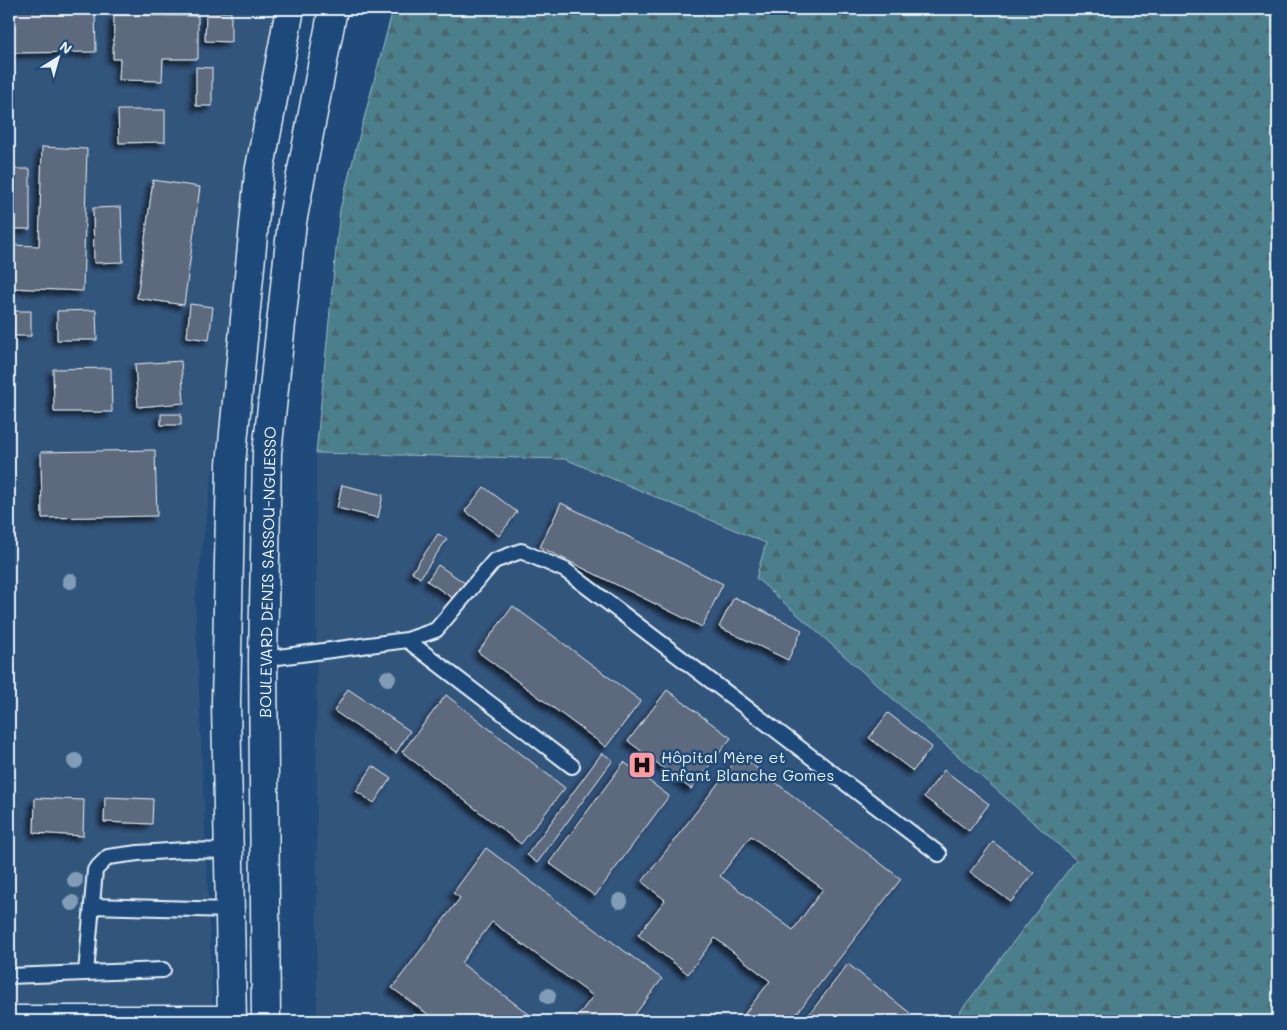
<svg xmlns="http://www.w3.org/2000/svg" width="1287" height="1030" viewBox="0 0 1287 1030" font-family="Mali,sans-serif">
<defs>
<pattern id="forest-firs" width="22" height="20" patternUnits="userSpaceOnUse" patternTransform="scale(1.25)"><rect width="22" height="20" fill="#4c7f8b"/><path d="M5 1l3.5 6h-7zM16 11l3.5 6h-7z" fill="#49666e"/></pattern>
<filter id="shadow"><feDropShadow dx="-4.5" dy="4.5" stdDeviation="2.5" flood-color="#0009"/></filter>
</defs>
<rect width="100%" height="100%" fill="#1f4a7a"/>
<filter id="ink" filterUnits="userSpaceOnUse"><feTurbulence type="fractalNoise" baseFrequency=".02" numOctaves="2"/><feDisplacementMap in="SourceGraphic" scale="10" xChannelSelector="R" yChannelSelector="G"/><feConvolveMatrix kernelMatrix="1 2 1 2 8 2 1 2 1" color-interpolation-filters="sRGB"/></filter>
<g filter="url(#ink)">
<path fill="#32547b" d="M9 9H276L195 601 213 1006 9 1009Z
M316 453 565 459 766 543 756 578 1076 860 953 1021H317Z"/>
<path fill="url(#forest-firs)" stroke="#9ab8c2" d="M393 9H1278V1021H953L1076 860 756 578 766 543 565 459 316 453 340 209Z"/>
<path fill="#5d6b7d" stroke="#e8f1f8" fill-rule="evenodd" filter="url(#shadow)" d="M9 9H95L96 52 9 53Z
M206 12H231V42L205 41Z
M114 15 198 16V59H163L162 81 119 80 120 59H113Z
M196 67 212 68V106H196Z
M118 110H165V142L119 143Z
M42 147 87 149 83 291 9 288V245L39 246Z
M9 169H30V229H9Z
M153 180 200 187 184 305 137 298Z
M121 207 123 262 94 263 93 208Z
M190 304 213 307 209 340 187 337Z
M96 310 97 340H57V311Z
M13 311H31V336H14Z
M181 361 184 403 138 407 135 364Z
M111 368 112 412H54L53 369Z
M161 414H181V425H161Z
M155 450 157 516 42 518 41 452Z
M342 485 383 495 378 518 337 508Z
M484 487 517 512 499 536 465 511Z
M561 503 723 584 702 627 540 547Z
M438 534 447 539 420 578 412 572Z
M438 565 465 583 454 599 427 581Z
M734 597 802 630 788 660 719 627Z
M513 606 641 701 606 747 478 652Z
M348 689 410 731 396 753 334 711Z
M667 690 731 738 691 789 628 741Z
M446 695 565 788 521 844 402 752Z
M888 713 932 747 913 771 869 738Z
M602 753 613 760 537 863 527 855Z
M740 755 901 879 791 1021H739L770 981 715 938 688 974 638 935 665 900 642 882ZM751 836 823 889 793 930 720 876Z
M624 762 669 796 595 896 549 863Z
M373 766 391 778 374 803 356 791Z
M944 770 989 804 969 831 924 797Z
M105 797 153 799 152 824 104 822Z
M35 798 84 800 83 836 34 833Z
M993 842 1034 873 1011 902 970 872Z
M486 848 662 979 630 1021H574L593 996 492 922 461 963 538 1021H437L392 988 460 898 453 893Z
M848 964 910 1013 903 1021H804Z"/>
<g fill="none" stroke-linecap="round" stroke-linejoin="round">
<defs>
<path id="lane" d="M407 640 572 766
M263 659 407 640 436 630 494 561 521 551 565 570 939 854
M92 906 229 910
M86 973 95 870 108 857 138 853 184 850 228 851
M9 976 163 970"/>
<path id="street" d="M9 1020H232"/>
<path id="primary" d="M232 1021 226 703 231 464 259 173 290 9
M266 1021 263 659 267 453 292 222 333 9"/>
</defs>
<use href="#lane" stroke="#e8f1f8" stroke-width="18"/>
<use href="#street" stroke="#e8f1f8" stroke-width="31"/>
<use href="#primary" stroke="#e8f1f8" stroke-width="31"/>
<use href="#lane" stroke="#1f4a7a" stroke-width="14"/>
<use href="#street" stroke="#1f4a7a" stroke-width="28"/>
<use href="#primary" stroke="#1f4a7a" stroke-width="28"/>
</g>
<g fill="#819cb6">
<circle cx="70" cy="581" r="8"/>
<circle cx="388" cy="678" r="8"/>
<circle cx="75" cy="761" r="8"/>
<circle cx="75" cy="880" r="8"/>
<circle cx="620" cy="901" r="8"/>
<circle cx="72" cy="903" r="8"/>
<circle cx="548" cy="996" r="8"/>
</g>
</g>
<defs>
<symbol id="hospital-square" viewBox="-11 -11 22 22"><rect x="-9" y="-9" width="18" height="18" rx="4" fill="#ff9aa2" stroke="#1f4a7a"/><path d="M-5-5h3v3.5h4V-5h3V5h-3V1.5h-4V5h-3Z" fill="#111"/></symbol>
</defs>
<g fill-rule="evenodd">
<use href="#hospital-square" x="626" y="749" width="32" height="32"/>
</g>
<g text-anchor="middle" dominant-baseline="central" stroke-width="5" stroke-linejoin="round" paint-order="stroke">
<g font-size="16" fill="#e8f1f8" stroke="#1f4a7a">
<text transform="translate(267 572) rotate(-89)">BOULEVARD DENIS SASSOU-NGUESSO</text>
</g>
<g font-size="16" fill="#e8f1f8" stroke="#1f4a7a" text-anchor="start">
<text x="661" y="756">Hôpital Mère et<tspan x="661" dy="18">Enfant Blanche Gomes</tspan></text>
</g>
</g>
<rect width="1287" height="1030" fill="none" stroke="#1f4a7a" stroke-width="30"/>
<rect x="15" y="15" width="1257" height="1000" fill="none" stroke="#e8f1f8" stroke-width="2" filter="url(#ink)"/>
<g transform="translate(58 58) rotate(37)" stroke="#1f4a7a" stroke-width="4" paint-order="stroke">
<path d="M0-4L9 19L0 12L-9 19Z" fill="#e8f1f8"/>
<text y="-8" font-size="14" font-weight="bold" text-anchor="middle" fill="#e8f1f8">N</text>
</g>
</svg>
